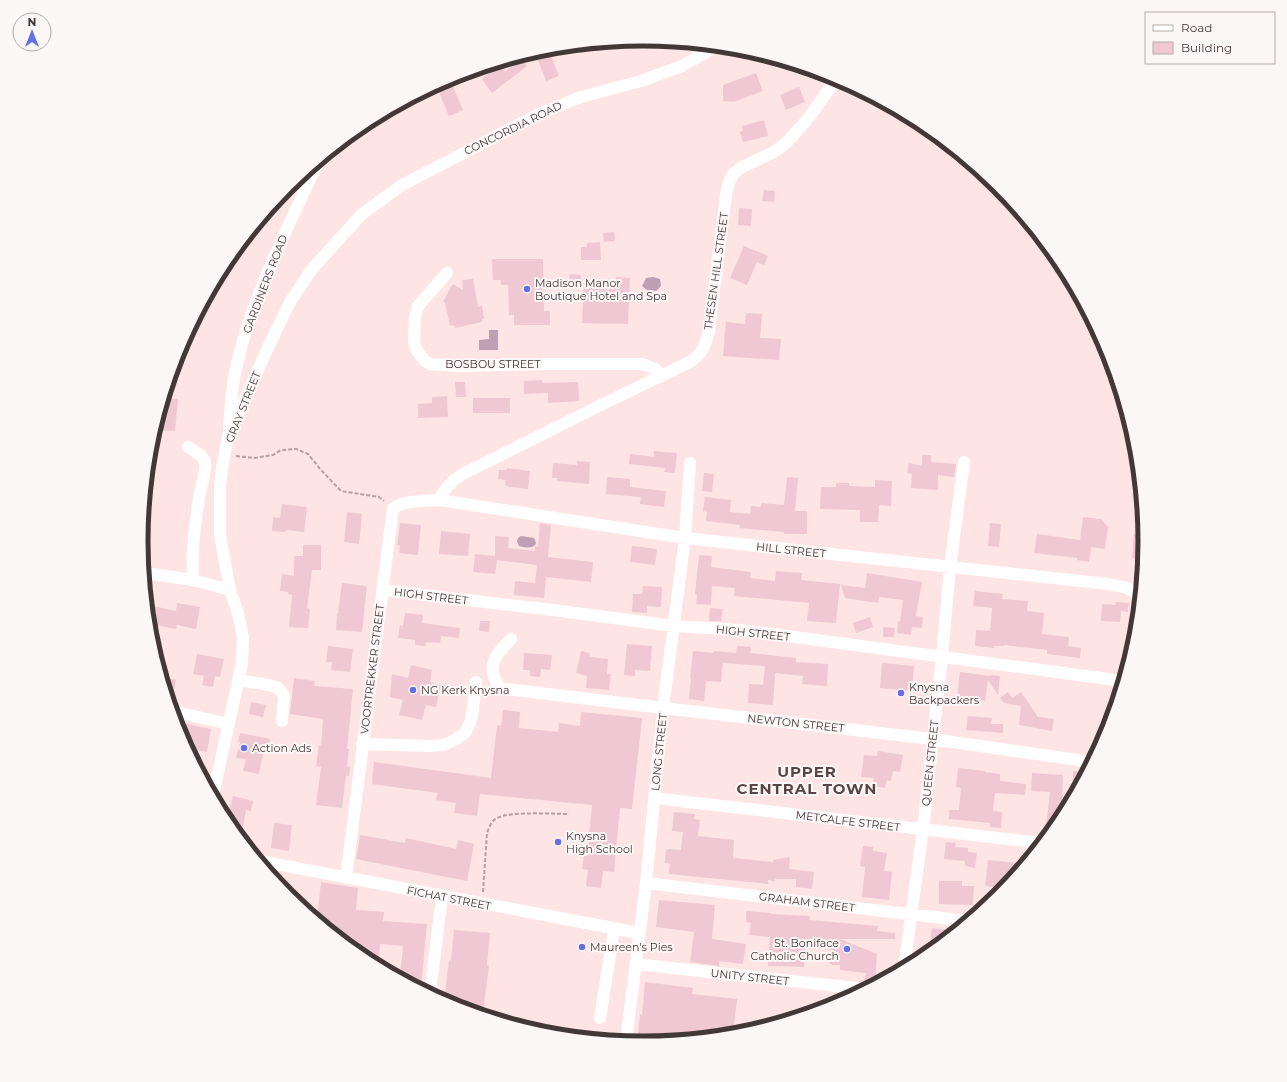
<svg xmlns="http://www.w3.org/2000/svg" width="1287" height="1082" viewBox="0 0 1287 1082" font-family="Montserrat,sans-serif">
<rect width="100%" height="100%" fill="#fee4e4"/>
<path fill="#be9fb4" d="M653 277 660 279 661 286 656 291 647 290 642 286 646 278Z
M489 330H498V350H479V340L489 339Z
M521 536 534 538 536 543C534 549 525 548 519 546L517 541 518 538Z"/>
<path fill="#efc8d3" d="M548 48 559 76 546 81 535 52Z
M520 58 527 66 492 93 482 79 499 65 505 72Z
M756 73 763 91 734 102 723 101V85Z
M452 84 463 110 449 116 438 90Z
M799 87 805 102 786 110 780 95Z
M764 120 768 136 743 142 740 132 743 131 742 126Z
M764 190 775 191 774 202 762 201Z
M739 208 752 209 751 226 738 225Z
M614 232 615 241 604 242 603 233Z
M600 242 601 260H581V247H587V243Z
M744 246 768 256 764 265 757 262 747 285 730 278Z
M492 259H543L544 311H550V325H514V315H509L508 285H501V280H493Z
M570 274 581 275 580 286 569 285Z
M616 277 630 278 628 324 582 323 584 282 616 283Z
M473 279 478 307 482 306 484 319H482V322L455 328 454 325 450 326 445 303 443 301 453 284 463 290 462 280Z
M746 313 762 314 760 338 781 339 779 360 723 356 726 322 745 324Z
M542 380V383L578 382 579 401 548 403V393L524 394V381Z
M455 382H465L466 397H456Z
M447 396 448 417 418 418V404L432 403V397Z
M165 398 178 399 175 431 155 430Z
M473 398H510V413H473Z
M654 451 677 453 675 473 664 472 665 468 629 464 630 454 654 457Z
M922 455H931V462L956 464 954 477 938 475V490L911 488 912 474 907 473 909 463 922 466Z
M577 461 590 462 589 484 557 481V478H552L553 463 577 465Z
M507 468 530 471 528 489 505 486 506 480 498 479 499 470H507Z
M704 473 714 474 712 492 702 491Z
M607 477 630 479V487L666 491 664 507 640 504 641 497 606 494Z
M787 477 798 478 795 511H807V534H784V532L739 528 740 525 706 521 707 512 703 511 705 497 731 500 730 512 750 514 751 506 761 507V503L784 505Z
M875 480 892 481 891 506 879 505 878 522H860V510L820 509 821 487H836V483H849V486L875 487Z
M282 504 307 507 304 532 286 530 285 532 272 531 273 517 280 518Z
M347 512 362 514 359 544 344 542Z
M1083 517 1101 519 1108 527 1105 549 1091 547 1089 562 1077 560V558L1034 553 1037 534 1080 540Z
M400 523 421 525 418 555 399 553 400 546 397 545Z
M540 523 551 525 548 557 593 562 591 582 546 577 544 598 514 595 515 581 535 583 537 565 497 560 495 574 473 572 475 554 495 556V536L509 537 508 548 535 551V546L538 547Z
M990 523 1001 524 999 547 988 546Z
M441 531 470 534 468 556 439 554Z
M1134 534 1145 535 1144 559 1132 558Z
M303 545H321V570H312L307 608 310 609 308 628 289 627 292 595 288 594V592L280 591 282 574 294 576V556H303Z
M632 546 657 549 655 565 630 562Z
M699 555 712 556 711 567 751 572 750 578 775 581 776 571 802 573 801 580 840 584 836 623 807 621 809 603 734 596 735 588 712 586 711 605 696 604 697 595 695 594Z
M867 573 922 582 916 616 923 617 922 628 912 627 911 635 897 633 898 621H900L902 607 904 606H902L903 600 879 597 878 603 845 598 841 585 865 588Z
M342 583 367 586 362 632 336 630 337 613H338Z
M643 586 662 587 661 607 647 606V613L632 612 633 594H642Z
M975 591 1003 594 1002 599 1028 601 1027 611 1044 613 1042 634 1069 637 1068 646 1081 648 1080 658 1047 654V650L1004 645V646H994V648L975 646 976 630 990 631 992 608 973 606Z
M1116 602 1129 603 1128 612 1121 611 1120 622 1101 621 1102 604 1115 605Z
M177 603 200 607 196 629 177 625 176 629 150 624 148 605 176 611Z
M710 608 723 609 721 621H709Z
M405 613 423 615 422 623 460 628 459 638 441 636 440 643 426 642V646L415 645V640L398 638 400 625 403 626Z
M870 617 873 627 856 633 853 623Z
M480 621H490L489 632 479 631Z
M883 627 895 628 894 637H883Z
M627 644 652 646 650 671 635 670V676L624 675Z
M328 646 353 649 350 672 331 670 332 662H326Z
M737 646 751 647 750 653 796 658V662L828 664 827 686 802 684 803 676 775 673 773 705 748 703 749 684 763 685 765 666 723 663 721 682 706 681 704 701 689 699 691 679H690L693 651 714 653V651L736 653Z
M581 651 590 653 589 657 608 659 607 674H611L609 690 586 688 587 676 576 673Z
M524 653 552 655 550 670 541 669 540 677 530 676V670H523Z
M197 654 224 659 220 677 215 676 213 687 202 685 204 676 193 674Z
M882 663 914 666 912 691 880 688Z
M411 665 432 670 430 682 441 685 436 707 426 705 422 720 399 715 403 700 390 697 392 674 408 678Z
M960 672 990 676 991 675 1000 676 998 695 988 680 985 701 957 697Z
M163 677 176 680 171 703 164 682Z
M294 678 315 681 314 686 353 689 347 749H349L347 766 350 767 349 776H346L342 808 316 805 321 767 316 766 319 745H321L323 719 290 714Z
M1008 692 1012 698 1021 692 1038 717 1054 719 1052 731 1019 725 1021 706 1004 703 1000 698Z
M251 702 266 705 263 717 249 714Z
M503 710 520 712 519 728 558 732 559 723 580 726 581 712 642 718 632 809 620 808 614 872 603 871 601 888 586 886 588 870 582 869 584 856H587L592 805 480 794 477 816 454 813 456 803 436 800 438 793 372 784 374 762 491 778 497 725 501 726Z
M968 716 992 718 991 724H1003V733L966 730Z
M176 722 211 729 207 752 188 749 180 733Z
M240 733 270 739 268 750 264 749 259 774 243 771 246 759 236 758 240 742H238Z
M878 751 903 755 900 772 893 771 891 781 887 780 885 788 873 786 874 778 861 777 864 755 877 756Z
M958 768 985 771V772L1000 774V781L1026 784 1025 795 995 793 993 811 1002 812 1001 828 990 827V823L949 819V810H959L961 788 956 787Z
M1073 771 1087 772 1081 782 1073 781Z
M1032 773 1063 775 1062 807 1067 808 1061 820 1047 837 1045 836 1050 792 1031 791Z
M233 796 253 801 251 811 246 810 241 838 227 821Z
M674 812 695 814 694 819 700 820 698 836 734 840 733 858 773 862V860L790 857 789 869 814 872 812 889 796 887V879H775V881L768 880V884L669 874 670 864 665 863 666 849 681 850 683 832 672 831Z
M274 823 292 825 289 851 271 848Z
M360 835 405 843 406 838 456 849 458 840 474 844 467 881 356 859Z
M946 842 956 843 955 847 968 848V852L977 853 975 868 965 866V861L944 859Z
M863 846 873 847V851L887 853 884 871 892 872 889 900 862 897 865 867 860 866Z
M988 860 1019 863 1018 872 1005 888 985 886Z
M939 881H962V886H974L973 905 939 904Z
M321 882 358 888 356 910 384 912 383 921 427 924 421 988 400 977 403 946 380 944 378 966 364 958 317 920Z
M659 900 715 905 712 939 746 944 743 964 719 961V966L690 962 694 932 656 927Z
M746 911 771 913V914L810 916V920L878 926 877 931 895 933V939H840L877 954 875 984H870L864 981 866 973 840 970V965H832L828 962 831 950 805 947 804 967 768 966 770 937 749 935 751 923 746 922Z
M932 928 956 931 929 953Z
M454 930 490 933 487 965H489L483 1014 451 1005 444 1001 449 960 451 961Z
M645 982 693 988 692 994 737 999 733 1034 643 1043 637 1042 640 1014 642 1015Z"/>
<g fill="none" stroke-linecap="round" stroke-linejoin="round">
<path stroke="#b4a0a0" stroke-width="2" stroke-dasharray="4 2" stroke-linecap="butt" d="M236 456 254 458 273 455 281 450 296 449 308 454 321 470 341 491 379 497 384 501
M483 892 487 833C489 828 491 821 497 818 510 811 552 814 569 814"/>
<path stroke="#fff" stroke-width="12" d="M447 273 418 306 415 317 414 342 417 351 425 361 430 364 460 366 547 364H643L655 369 662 376
M229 427C230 413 231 398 233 384 247 305 285 234 318 162
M188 447C194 451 204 455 205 463 206 474 201 486 199 497 195 526 191 551 193 580
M439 500C444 489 450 482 461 475L605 403 690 362C703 353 705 346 709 331L726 195 729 182 734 173 742 167 774 152 786 143 807 120 837 78
M145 573 193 580 230 590
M382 590 553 610 674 626 742 630 1123 681
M511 639C503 648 490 658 493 673 494 678 497 683 499 688L663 708 932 739 1092 762
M238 680 269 685 278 688 284 696 282 721
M173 711 228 724
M362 744 430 746 444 745 456 739 465 733 470 723 473 709 476 682
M213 796 242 663 243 637 238 613 230 590 220 535V485L222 469 228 436 272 339 290 302 312 269 362 214 402 185 541 113 581 97 641 81 682 66 717 46
M654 798 1042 843
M260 861 639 933
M346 878 393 508C407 500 423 501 439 500L685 538 1108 584C1120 586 1134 587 1140 599
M646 883 968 921
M636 964 865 989
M904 968 923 829 942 657 950 567 964 462
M430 994 442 896
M600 1018 614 929
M626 1041 646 883 663 708 685 538 690 463"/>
</g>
<g fill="#646fe8" stroke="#fcf7f7" stroke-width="1.5">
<circle cx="527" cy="289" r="4"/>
<circle cx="413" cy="690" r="4"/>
<circle cx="901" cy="693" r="4"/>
<circle cx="244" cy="748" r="4"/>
<circle cx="558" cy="842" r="4"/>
<circle cx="582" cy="947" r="4"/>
<circle cx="847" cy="949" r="4"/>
</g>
<g text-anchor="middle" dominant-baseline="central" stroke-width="4" stroke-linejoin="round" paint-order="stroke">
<g font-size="11" fill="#423837" stroke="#fcf7f7">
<text transform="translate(513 128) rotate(-26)">CONCORDIA ROAD</text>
<text transform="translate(716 271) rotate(-82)">THESEN HILL STREET</text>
<text transform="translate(265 284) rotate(-69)">GARDINERS ROAD</text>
<text x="493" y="364">BOSBOU STREET</text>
<text transform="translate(243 407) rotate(-68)">GRAY STREET</text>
<text transform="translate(791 550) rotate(6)">HILL STREET</text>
<text transform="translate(431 596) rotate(7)">HIGH STREET</text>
<text transform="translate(753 633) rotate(6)">HIGH STREET</text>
<text transform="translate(372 669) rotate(-83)">VOORTREKKER STREET</text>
<text transform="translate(796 723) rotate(6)">NEWTON STREET</text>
<text transform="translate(659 752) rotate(-84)">LONG STREET</text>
<text transform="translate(930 763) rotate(-84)">QUEEN STREET</text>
<text transform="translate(848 821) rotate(7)">METCALFE STREET</text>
<text transform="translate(449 898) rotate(11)">FICHAT STREET</text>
<text transform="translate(807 902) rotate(7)">GRAHAM STREET</text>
<text transform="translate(750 977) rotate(6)">UNITY STREET</text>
</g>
<g font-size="11" fill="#423837" stroke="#fcf7f7" text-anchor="start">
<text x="535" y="283">Madison Manor<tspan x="535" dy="13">Boutique Hotel and Spa</tspan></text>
<text x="909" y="687">Knysna<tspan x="909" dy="13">Backpackers</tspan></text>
<text x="421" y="690">NG Kerk Knysna</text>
<text x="252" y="748">Action Ads</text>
<text x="566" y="836">Knysna<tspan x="566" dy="13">High School</tspan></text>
<text x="839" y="943" text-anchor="end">St. Boniface<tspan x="839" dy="13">Catholic Church</tspan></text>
<text x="590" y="947">Maureen's Pies</text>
</g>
<g font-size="15" font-weight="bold" letter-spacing="1" fill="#5a4545" stroke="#fcf7f7">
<text x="807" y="771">UPPER<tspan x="807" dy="17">CENTRAL TOWN</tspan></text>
</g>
</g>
<path d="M0 0H1287V1082H0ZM148 541a495 495 0 1 1 990 0a495 495 0 1 1-990 0Z" fill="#fcf7f7" fill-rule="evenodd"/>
<path fill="none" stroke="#423837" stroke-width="5" d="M148 541a495 495 0 1 1 990 0a495 495 0 1 1-990 0Z"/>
<rect x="1145" y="12" width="130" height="52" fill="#fcf7f7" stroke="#b2abaa"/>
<rect x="1153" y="25" width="20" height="6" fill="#ffffff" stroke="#b2abaa"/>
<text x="1181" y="32" font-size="12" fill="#423837">Road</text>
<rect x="1153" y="42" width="20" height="12" fill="#efc8d3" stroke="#b2abaa"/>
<text x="1181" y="52" font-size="12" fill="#423837">Building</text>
<g transform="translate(32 32)"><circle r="19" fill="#fcf7f7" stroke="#b2abaa"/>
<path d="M0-3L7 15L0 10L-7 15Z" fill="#646fe8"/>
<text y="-6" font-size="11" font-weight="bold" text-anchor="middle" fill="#423837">N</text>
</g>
</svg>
